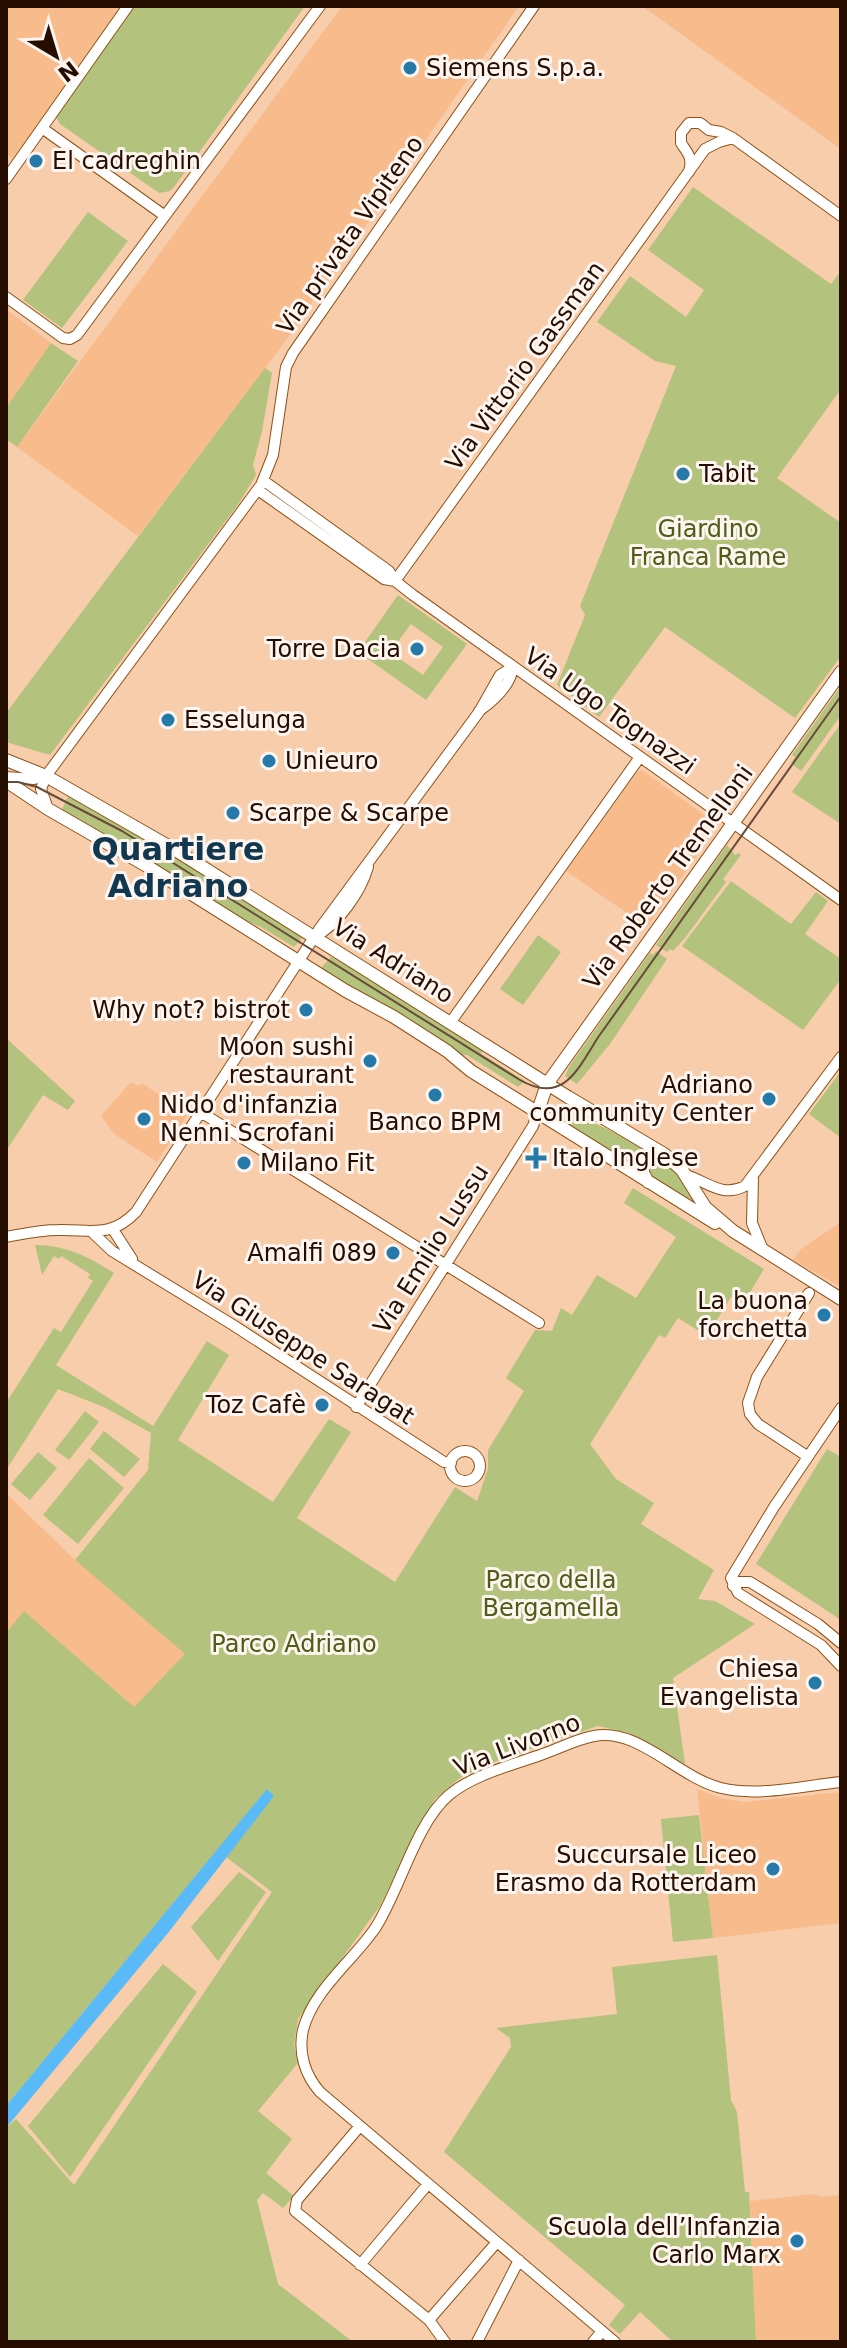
<svg xmlns="http://www.w3.org/2000/svg" width="847" height="2348" viewBox="0 0 847 2348" font-family="'DejaVu Sans',sans-serif">
<rect width="100%" height="100%" fill="#f7cdac"/>
<path fill="#f8bb8c" d="M6 6H127L18 162 6 154Z
M342 6H519L279 350 138 536 17 447Z
M642 6H841V149Z
M6 309 51 343 6 408Z
M642 770 718 825 647 927 566 871 637 772Z
M131 1082 138 1086 142 1083 188 1114 157 1162 114 1134 101 1116Z
M841 1222V1287L793 1260 801 1249Z
M6 1493 75 1560 185 1654 134 1707 25 1612 6 1633Z
M697 1789 720 1798 745 1802 841 1792V1923L713 1938Z
M813 2194 821 2197 841 2195V2342H756L750 2201Z"/>
<path fill="#b3c27d" fill-rule="evenodd" d="M135 6H305L174 187 170 191 159 193 60 124 56 117Z
M693 187 831 284 841 271V389L777 478 841 523V656L795 718 665 627 599 717 557 685 585 615 580 606 676 366 655 361 597 322 630 276 686 317 704 290 648 250Z
M88 212 128 241 62 328 23 300Z
M51 343 78 361 17 447 6 439V408Z
M265 368 272 373 262 431 253 465 256 475 239 503 50 755 6 742V713Z
M398 595 467 644 426 700 358 652ZM411 624 443 647 423 675 390 652Z
M841 686V715L801 771 791 763 795 757 792 755Z
M841 723V824L792 792Z
M68 796 136 831 303 937 294 947 261 927 242 919 127 846 61 812Z
M727 845 735 855 738 853 741 855 723 879 726 882 685 938 673 951 670 949 667 952 656 945Z
M731 881 791 924 816 892 828 901 805 934 841 959V979L803 1030 682 946Z
M538 935 561 952 523 1005 500 989Z
M656 951 667 959 610 1044 577 1084 565 1076 569 1067 650 953 653 955Z
M331 957 373 980 483 1049 481 1054 525 1081 518 1087 467 1055H462C419 1021 367 998 320 969Z
M6 1038 75 1101 68 1110 43 1095 6 1151Z
M841 1071V1138L809 1114Z
M569 1107 594 1123 647 1149 636 1168 561 1120Z
M656 1159C677 1160 689 1191 699 1206L651 1179 648 1166Z
M633 1188 764 1269 743 1304 731 1297 707 1336 678 1318 665 1338 659 1335 590 1444 616 1479 654 1503 641 1524 714 1570 698 1599 715 1601 755 1624 673 1678 685 1764 629 1733 598 1726 504 1758 461 1777 435 1799 380 1906 298 2019 294 2045 298 2063 258 2111 292 2139 266 2173 294 2196 283 2208 263 2193 257 2200 278 2284 353 2342H6V2128L16 2119 74 2185 272 1892 217 1850 6 2106V1633L24 1611 134 1707 185 1654 75 1560 148 1470 151 1433 104 1407 58 1389 6 1470V1403L54 1328 61 1332 93 1281 88 1278 90 1274 61 1256 59 1259 54 1256 42 1275 35 1245C66 1245 89 1257 114 1273L56 1365 153 1426 207 1341 229 1355 178 1440 273 1502 329 1419 351 1432 297 1518 395 1582 455 1487 477 1501 488 1469V1450L524 1391 506 1378 535 1330 552 1331 561 1308 572 1315 597 1275 636 1298 676 1237 624 1203Z
M85 1411 99 1422 69 1460 55 1450Z
M104 1431 140 1459 124 1477 90 1449Z
M827 1449 841 1457V1620L756 1564Z
M38 1452 57 1468 30 1500 11 1484Z
M89 1458 124 1488 78 1544 43 1515Z
M699 1815 713 1938 673 1942 661 1819Z
M239 1872 266 1892 218 1961 191 1927Z
M717 1955 731 2100 737 2112 745 2192H749L756 2342H673L640 2312 620 2334 609 2325 625 2305 444 2152 511 2047 510 2038 496 2028 617 2014 612 1967Z
M163 1964 197 1992 70 2177 28 2126Z"/>
<path fill="#5abaf7" d="M267 1789 274 1796 168 1933 6 2128V2106Z"/>
<g fill="none" stroke-linecap="round" stroke-linejoin="round">
<defs>
<path id="minor" d="M42 128 165 216
M689 172C693 157 688 154 681 143V133L689 123H700L709 130 721 132 733 138 841 216
M6 179 128 6
M6 297 63 338 70 339 77 335 320 6
M264 481 389 571 395 581 413 595 841 900
M258 490 384 579 395 581
M395 581 705 149 719 142 733 138
M479 711C493 701 511 685 513 667
M6 777 34 779 46 776
M48 809 41 789 46 776 261 485 273 455 286 367 293 353 534 6
M316 936C338 924 361 892 368 867
M450 1023 640 757
M202 1113 539 1323
M686 1175C708 1182 722 1198 745 1186L841 1057
M753 1179 752 1223 763 1250
M112 1228 132 1259
M93 1233 112 1251 233 1325 444 1462 451 1463
M6 1237C23 1234 40 1230 58 1230 90 1229 110 1239 136 1212L320 928 479 712 500 675 513 667
M356 1407 533 1126 538 1111
M841 1408 774 1507 731 1578 738 1593 821 1645 841 1666
M450 1466a15 15 0 1 1 30 0a15 15 0 1 1-30 0Z
M807 1456 758 1424 750 1414 748 1403 757 1377 809 1293
M733 1586 738 1582H750L818 1624 841 1643
M360 2126 297 2200 295 2211 429 2320 445 2342
M360 2265 428 2184
M429 2320 497 2242
M477 2342 519 2260
M593 2342 602 2331
M615 2342 320 2092C305 2075 298 2053 303 2030 313 1990 354 1960 376 1927 400 1889 416 1823 449 1795 474 1774 513 1765 543 1754 560 1748 577 1739 594 1736 638 1727 679 1778 721 1788 759 1797 802 1786 841 1782"/>
<path id="tertiary" d="M6 760 46 776 177 851 568 1097 664 1154 682 1170 705 1207 733 1231 841 1299
M6 781 48 809 147 866 346 991 394 1017 447 1051 471 1071 715 1223
M538 1111 547 1084 841 672
M648 1182 642 1171 645 1161 654 1155 664 1154"/>
</defs>
<use href="#minor" stroke="#8f5216" stroke-width="12"/>
<use href="#tertiary" stroke="#8f5216" stroke-width="14"/>
<use href="#minor" stroke="#fff" stroke-width="10"/>
<use href="#tertiary" stroke="#fff" stroke-width="12"/>
<path stroke="#694b38" stroke-width="2" d="M6 782H18L37 787 122 831 520 1080C565 1106 579 1066 599 1036L841 696"/>
</g>
<g fill="#267aaa" stroke="#fdf5f0" stroke-width="3">
<circle cx="410" cy="68" r="8"/>
<circle cx="36" cy="161" r="8"/>
<circle cx="683" cy="474" r="8"/>
<circle cx="417" cy="649" r="8"/>
<circle cx="168" cy="720" r="8"/>
<circle cx="269" cy="761" r="8"/>
<circle cx="233" cy="813" r="8"/>
<circle cx="306" cy="1010" r="8"/>
<circle cx="370" cy="1061" r="8"/>
<circle cx="435" cy="1095" r="8"/>
<circle cx="769" cy="1099" r="8"/>
<circle cx="144" cy="1119" r="8"/>
<path d="M532 1146h8v8h8v8h-8v8h-8v-8h-8v-8h8z"/>
<circle cx="244" cy="1163" r="8"/>
<circle cx="393" cy="1253" r="8"/>
<circle cx="824" cy="1315" r="8"/>
<circle cx="322" cy="1405" r="8"/>
<circle cx="815" cy="1683" r="8"/>
<circle cx="773" cy="1869" r="8"/>
<circle cx="797" cy="2241" r="8"/>
</g>
<g text-anchor="middle" dominant-baseline="central" stroke-width="6" stroke-linejoin="round" paint-order="stroke">
<g font-size="24" fill="#250d00" stroke="#fdf5f0" text-anchor="end">
<text x="426" y="68" text-anchor="start">Siemens S.p.a.</text>
<text x="52" y="161" text-anchor="start">El cadreghin</text>
<text x="699" y="474" text-anchor="start">Tabit</text>
<text x="401" y="649">Torre Dacia</text>
<text x="184" y="720" text-anchor="start">Esselunga</text>
<text x="285" y="761" text-anchor="start">Unieuro</text>
<text x="249" y="813" text-anchor="start">Scarpe &amp; Scarpe</text>
<text x="290" y="1010">Why not? bistrot</text>
<text x="354" y="1047">Moon sushi<tspan x="354" dy="28">restaurant</tspan></text>
<text x="753" y="1085">Adriano<tspan x="753" dy="28">community Center</tspan></text>
<text x="160" y="1105" text-anchor="start">Nido d'infanzia<tspan x="160" dy="28">Nenni Scrofani</tspan></text>
<text x="435" y="1122" text-anchor="middle">Banco BPM</text>
<text x="552" y="1158" text-anchor="start">Italo Inglese</text>
<text x="260" y="1163" text-anchor="start">Milano Fit</text>
<text x="377" y="1253">Amalfi 089</text>
<text x="808" y="1301">La buona<tspan x="808" dy="28">forchetta</tspan></text>
<text x="306" y="1405">Toz Cafè</text>
<text x="799" y="1669">Chiesa<tspan x="799" dy="28">Evangelista</tspan></text>
<text x="757" y="1855">Succursale Liceo<tspan x="757" dy="28">Erasmo da Rotterdam</tspan></text>
<text x="781" y="2227">Scuola dell’Infanzia<tspan x="781" dy="28">Carlo Marx</tspan></text>
</g>
<g font-size="24" fill="#250d00" stroke="#fdf5f0">
<text transform="translate(350 235) rotate(-55)">Via privata Vipiteno</text>
<text transform="translate(525 366) rotate(-54)">Via Vittorio Gassman</text>
<text transform="translate(610 711) rotate(35)">Via Ugo Tognazzi</text>
<text transform="translate(668 877) rotate(-54)">Via Roberto Tremelloni</text>
<text transform="translate(393 961) rotate(32)">Via Adriano</text>
<text transform="translate(431 1249) rotate(-58)">Via Emilio Lussu</text>
<text transform="translate(303 1348) rotate(33)">Via Giuseppe Saragat</text>
<text transform="translate(517 1745) rotate(-21)">Via Livorno</text>
</g>
<g font-size="24" fill="#505c16" stroke="#fdf5f0">
<text x="708" y="529">Giardino<tspan x="708" dy="28">Franca Rame</tspan></text>
<text x="551" y="1580">Parco della<tspan x="551" dy="28">Bergamella</tspan></text>
<text x="294" y="1644">Parco Adriano</text>
</g>
<g font-size="32" font-weight="bold" fill="#113850" stroke="#fdf5f0">
<text x="178" y="849">Quartiere<tspan x="178" dy="37">Adriano</tspan></text>
</g>
</g>
<rect width="847" height="2348" fill="none" stroke="#250d00" stroke-width="16"/>
<g transform="translate(56 56) rotate(142)" stroke="#fdf5f0" stroke-width="6" paint-order="stroke">
<path d="M0-6L14 30L0 20L-14 30Z" fill="#250d00"/>
<text y="-12" font-size="22" font-weight="bold" text-anchor="middle" fill="#250d00">N</text>
</g>
</svg>
